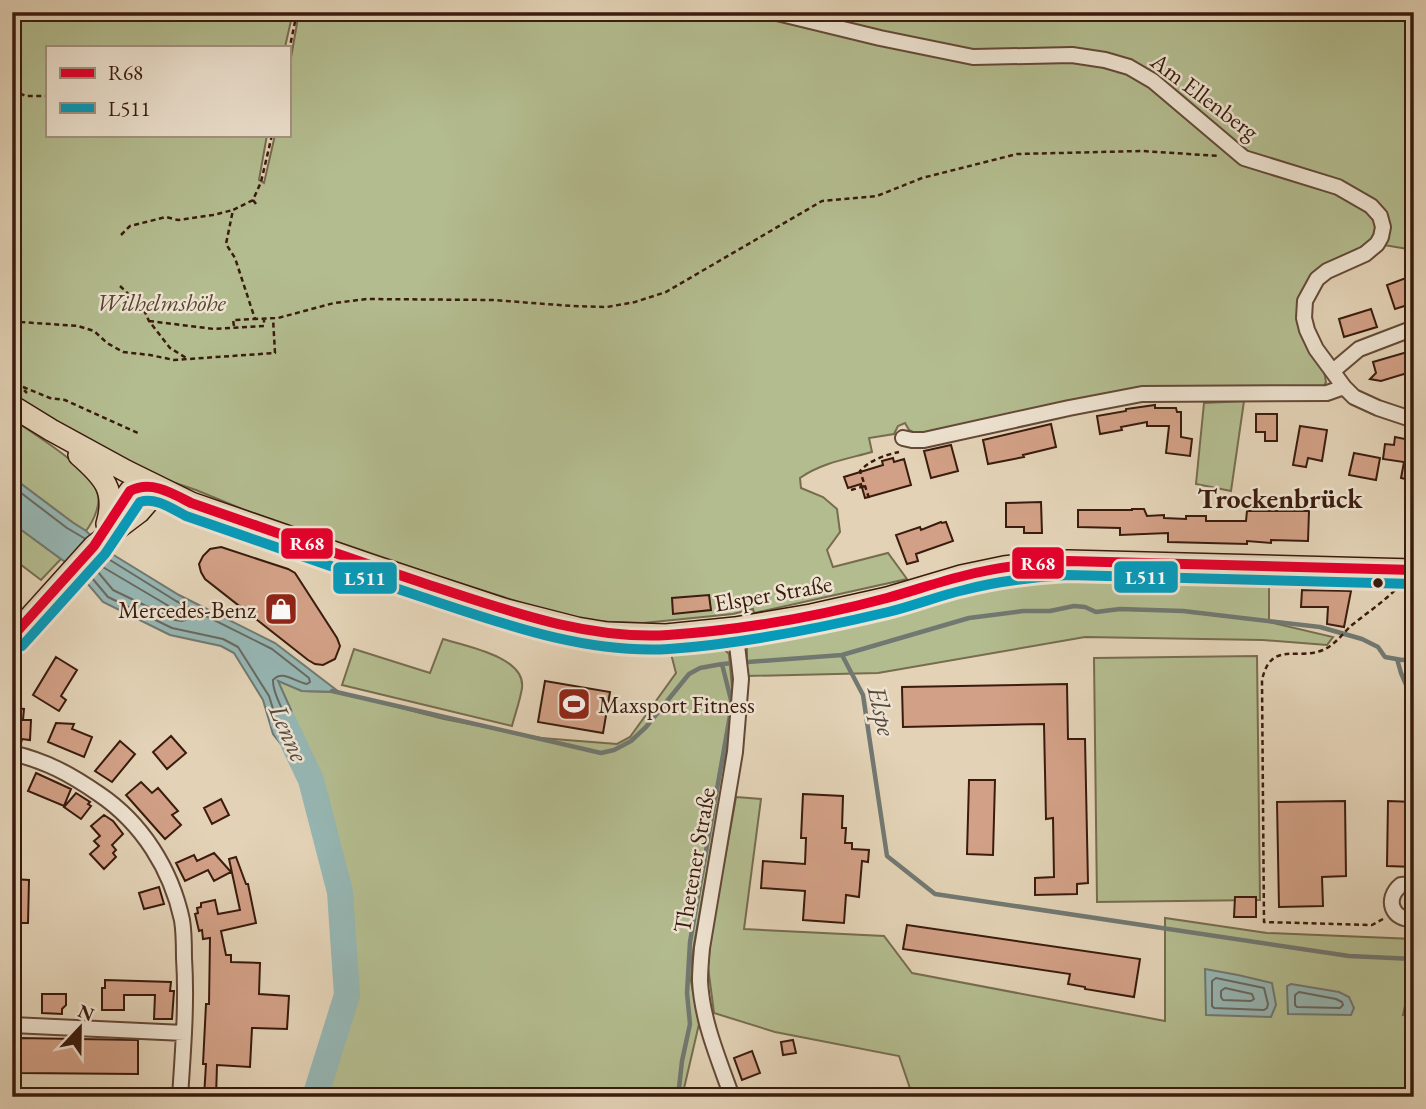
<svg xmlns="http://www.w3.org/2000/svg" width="1426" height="1109" viewBox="0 0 1426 1109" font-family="'EB Garamond',serif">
<rect width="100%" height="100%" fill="#e3d2b6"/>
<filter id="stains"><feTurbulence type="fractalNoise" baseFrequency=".00286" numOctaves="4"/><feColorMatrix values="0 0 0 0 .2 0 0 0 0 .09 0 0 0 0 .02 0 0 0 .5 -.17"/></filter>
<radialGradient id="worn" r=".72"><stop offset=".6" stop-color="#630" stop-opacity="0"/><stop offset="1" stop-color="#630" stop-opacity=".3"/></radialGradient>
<path fill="#b3bc8f" stroke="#766c4e" stroke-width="2" d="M12 12H293L285 47H47V135H267L259 180 264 183 275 135H289V69L299 12H1414V250L1384 245 1348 257 1300 305 1324 371 1326 382 1324 386 1230 388 917 434 909 430 905 423 898 426 894 434 869 438 872 452C847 459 821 463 800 478L801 488 823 497 837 509 840 532 827 550 833 567 888 553 907 579 754 613 753 609 733 614 643 623 587 621 544 610 438 576 252 513 196 490 122 465 12 402Z
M1244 401 1231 491 1196 484 1204 403Z
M12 419C34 434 87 466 97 490 102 503 94 520 86 531L72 522 12 477Z
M12 523 61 559 41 580 12 558Z
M1083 580 1269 583V622L1333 637 1327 645 1263 640 1085 637 878 673 747 676V646L898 616 995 587Z
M443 639C466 646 526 657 522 688 520 701 515 714 512 726L342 685 354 649 430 673Z
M720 645 729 654 732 688 723 781 692 956 691 981 699 1024 682 1097H311L345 1007 341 929 301 770 291 710 277 680 302 691 339 692 444 719 541 738 617 744 630 737 676 673 670 650Z
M1257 656 1260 900 1097 902 1094 658Z
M736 797 761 799 744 929 884 936 912 973 1165 1021V918L1267 933 1414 939V986L1409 987 1403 1015 1414 1016V1097H913L899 1056 775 1032 714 1013 708 967 711 936Z"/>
<path fill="#96b6b3" stroke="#717871" stroke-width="2" d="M12 477 72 522 86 531 112 554 179 595 275 643 339 692 302 691 278 681 291 710 301 770 273 734 263 700 234 653 221 646 170 635 103 602 76 570 12 523Z
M1205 969 1238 975 1272 983 1276 1005 1271 1017 1206 1015Z
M1291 984 1339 992 1349 997 1354 1008 1351 1015 1288 1014 1287 986Z"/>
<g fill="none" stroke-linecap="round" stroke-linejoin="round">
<path stroke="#686860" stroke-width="2" d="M12 486 67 528 84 538
M101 566 184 615 185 620 182 621 175 620 113 590 98 572V568Z
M87 572 108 597 172 628 223 639 238 647 269 696 280 731 283 734 287 733C288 711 272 697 273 680 282 669 295 682 307 684L310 682 309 678 272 649 176 601 102 555
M1216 978 1264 988 1268 1004 1267 1008 1264 1010 1214 1008 1212 1006V981Z
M1225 988 1252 994 1254 999 1251 1001 1223 1000 1221 997V991Z
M1299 992 1336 999 1342 1002 1343 1005 1340 1008 1297 1007 1295 1005V995Z"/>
<path stroke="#717871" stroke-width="4.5" d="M842 655 969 618 1023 611H1050L1074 606 1085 607 1096 612 1120 609 1183 611 1320 627 1362 639 1378 647 1385 657 1402 660 1414 659
M1397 659 1401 673 1414 703
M332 691 601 753 614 750 631 741 646 727 689 674 700 668 722 664 842 655 863 695 887 856 935 894 1349 956 1414 959
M678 1097 682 1061 690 1024 687 993 690 942 732 704 722 664"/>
<path stroke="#96b6b3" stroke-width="26" d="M283 721 311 780 340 892 347 995 315 1097"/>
</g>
<path fill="#d2a086" stroke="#3a1b0d" stroke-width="2" d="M1406 278 1408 283 1414 281V303L1395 309 1387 285Z
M1371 309 1377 327 1344 337 1339 319Z
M1414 350V371L1381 381 1370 379 1376 373 1373 362Z
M1155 405V408H1176L1177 412H1181V437L1192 439 1190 456 1166 453 1169 426H1147V422L1121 427 1122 430 1100 434 1097 416 1126 411V409Z
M1256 414H1277V441H1265V432H1256Z
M1051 424 1056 447 1023 455 1024 457 988 464 983 440Z
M1300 426 1327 430 1322 461 1308 458 1306 467 1293 465Z
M1395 437 1410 440V443H1414V481L1401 478 1404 462 1383 459 1385 444 1394 445Z
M951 445 958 471 931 478 924 451Z
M1354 453 1380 458 1376 480 1349 475Z
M893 458 894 462 904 459 911 485 865 498 861 484 848 488 844 477 883 465 882 461Z
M1041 502 1042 533H1024V527H1006V503Z
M1132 509H1144L1147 516 1164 515V518L1186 519V516H1206V521H1246L1247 511H1309L1308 541 1271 540V543L1247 541V544L1168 542V533L1120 535V528L1078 527V510H1132Z
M941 522 942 523 946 522 953 541 916 554 918 561 907 564 896 535 920 527 921 530Z
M221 547 288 569 295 573 337 638 340 646 335 659 323 665 315 664 308 660 205 579 201 572 199 564 203 556 210 549Z
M1302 590 1351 591 1344 627 1327 624 1328 607H1301Z
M709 595 711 610 673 614 672 598Z
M56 657 77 670 61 696 66 700 59 711 33 695Z
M545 681 610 692 603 733 538 722Z
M1067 684 1068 739H1085L1088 883 1077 884V894L1035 895V878L1054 877 1053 818 1046 819 1044 724 903 727 902 687Z
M12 708 24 709 23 720H31L30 740 22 739 21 743 12 742Z
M56 723 74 724 72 729 92 737 84 757 48 742Z
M171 736 186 753 167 769 153 752Z
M120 741 135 754 112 782 95 771Z
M36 773 71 789 64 806 28 791Z
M969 780H995L993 855 967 854Z
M141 782 152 793 158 788 178 811 172 815 181 825 165 839 126 795Z
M76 793 90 802 88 804 91 806 81 819 64 807Z
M803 794 843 796 842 828H846L845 843H852V849L869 850 868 862 862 861 859 897 846 895 844 923 803 920 805 891 761 888 763 861 805 864 806 838H801Z
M221 799 229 815 212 824 204 808Z
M1345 801 1346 876 1322 877 1323 906 1279 907 1277 802Z
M1388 801 1414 802V867L1387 866Z
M104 815 113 821 123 834 112 845 116 850 113 853 116 857 104 869 90 854 99 846 94 841 100 836 91 826Z
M214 853 231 872 214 881 208 870 185 881 176 863 194 855 197 861Z
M236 857 246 884H248L256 923 221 931 226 955H231V962L260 963 259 994 289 996 287 1029 252 1028 250 1067 217 1065 216 1097H204L206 1064H203L206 1004H209L210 938 203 939 202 930 199 931 195 914 198 913 197 908 201 907V903L215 900 218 914 240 910 229 859Z
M12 879 29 880 28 923H12Z
M159 887 164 904 144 909 139 893Z
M1235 897H1256V917H1234Z
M907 925 1140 959 1134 997 1085 989V987L1068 984 1070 974 903 949Z
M105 980 171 982 170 991H174L172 1019H154L155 995H124V1010H102V988H105Z
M42 994H66V1005L62 1009V1014L42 1013Z
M17 1038 138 1040V1074L17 1073Z
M793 1040 796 1053 783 1055 781 1042Z
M752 1051 760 1073 742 1080 734 1058Z"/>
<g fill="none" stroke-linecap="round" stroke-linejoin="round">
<defs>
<path id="minor" d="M773 12 880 38 973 57 1072 55 1105 60 1129 67 1153 81 1244 158 1338 187 1371 206 1380 216 1383 227 1381 237 1377 244 1365 254 1327 271 1317 279 1305 301 1304 318 1307 330 1316 349 1344 387 1354 397 1378 408 1414 420
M1333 371 1359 349 1414 328
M903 438 912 440H924L1069 408 1142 394 1327 393 1344 387
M12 753C46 761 70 774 99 794 142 823 171 869 182 920 184 932 184 945 184 958 187 1004 183 1050 180 1097
M1414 884 1401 885C1384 899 1392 921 1414 919
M12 1025 184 1033
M732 1097C719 1060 702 1021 700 981 700 970 701 959 702 948L735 752 741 679 735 628"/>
<path id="primary" d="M12 406 51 430 126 471 191 503 373 566 503 609 577 628 607 633 666 635 735 628 811 615 887 598 961 576 1004 567 1036 563 1068 561 1414 570
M79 455C103 476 117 490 107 524
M107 524 130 491C139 484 148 486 158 488
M12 637 94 546 139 512 160 488"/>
</defs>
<use href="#minor" stroke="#644937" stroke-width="18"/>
<use href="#primary" stroke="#3a1b0d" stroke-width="24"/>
<path stroke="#3a1b0d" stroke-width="2.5" stroke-dasharray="5 3.5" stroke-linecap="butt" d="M24 12 45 14 55 12
M289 51 297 12
M12 90 26 96H47
M272 135 261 182 253 200 233 210 226 244 235 258 255 319 278 318 334 303 367 299 493 300 572 306 607 307 635 302 666 292 822 201 877 196 922 178 1017 154 1142 151 1220 156
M253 200 256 204V207
M121 235 130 226 166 217 178 220 213 215 233 210
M120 286 143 308 149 321 170 348 188 359
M12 320 21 322 78 326 94 331 107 343 123 352 150 355 174 360 275 353 273 318
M149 321 214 329 264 326V319
M234 326 233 320 255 319
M12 378 27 393
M23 387 50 398 65 400 138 433
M851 490 865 486
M869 498 860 471C870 460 885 455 899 452
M1383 919 1372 925 1264 922 1262 680C1271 640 1296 661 1323 650 1335 645 1343 633 1352 625 1368 612 1385 601 1399 586"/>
<use href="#minor" stroke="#ede2d0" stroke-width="14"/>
<use href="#primary" stroke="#e3d2b6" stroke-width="21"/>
<defs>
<path id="bus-1" d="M12 637 94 546 130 491C151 480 172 493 191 503 269 530 348 558 426 584 504 609 585 640 668 635 741 630 816 617 887 598 913 591 938 582 963 576 998 567 1032 563 1068 561L1414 570"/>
<path id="bus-2" d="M22 646 105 554 140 502C156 497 172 509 186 516 265 543 343 571 422 597 501 623 584 654 669 649 742 644 816 629 888 612 913 606 938 596 964 590 998 581 1033 577 1068 575L1414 584"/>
</defs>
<use href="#bus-1" stroke="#ede2d0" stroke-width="16"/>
<use href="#bus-2" stroke="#ede2d0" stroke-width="16"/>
<use href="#bus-1" stroke="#e4002b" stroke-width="10"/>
<use href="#bus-2" stroke="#069bbb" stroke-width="10"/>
</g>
<defs>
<symbol id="shop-square" viewBox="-11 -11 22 22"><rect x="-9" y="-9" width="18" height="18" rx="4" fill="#8f2418" stroke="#ede2d0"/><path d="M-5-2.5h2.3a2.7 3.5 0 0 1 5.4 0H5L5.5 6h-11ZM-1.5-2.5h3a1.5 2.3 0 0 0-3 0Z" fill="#fff"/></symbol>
<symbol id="stadium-square" viewBox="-11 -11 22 22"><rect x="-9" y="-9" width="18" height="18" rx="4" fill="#8f2418" stroke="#ede2d0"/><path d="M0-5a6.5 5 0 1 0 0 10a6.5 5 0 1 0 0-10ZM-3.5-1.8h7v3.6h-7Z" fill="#fff"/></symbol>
</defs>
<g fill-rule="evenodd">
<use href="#shop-square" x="262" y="590" width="38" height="38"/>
<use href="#stadium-square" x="555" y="685" width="38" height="38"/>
</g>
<circle fill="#3a1b0d" stroke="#ede2d0" stroke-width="2.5" cx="1378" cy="583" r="6"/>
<g text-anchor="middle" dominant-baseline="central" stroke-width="5" stroke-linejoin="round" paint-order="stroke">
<g font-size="24" fill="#3a1b0d" stroke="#ede2d0">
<text transform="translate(1205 96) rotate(37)">Am Ellenberg</text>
<text transform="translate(773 593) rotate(-10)">Elsper Straße</text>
<text transform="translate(694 860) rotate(-80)">Thetener Straße</text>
</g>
<g font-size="24" font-style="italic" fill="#58432e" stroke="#ede2d0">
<text x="161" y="302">Wilhelmshöhe</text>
</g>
<g font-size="24" fill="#3a1b0d" stroke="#ede2d0" text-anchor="end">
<text x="256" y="609">Mercedes-Benz</text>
<text x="598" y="704" text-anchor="start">Maxsport Fitness</text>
</g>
<g font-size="26" font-style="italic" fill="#564a3f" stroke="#ede2d0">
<text transform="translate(882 711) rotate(77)">Elspe</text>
<text transform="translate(289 733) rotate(66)">Lenne</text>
</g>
<g font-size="28" font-weight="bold" fill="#3a1b0d" stroke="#ede2d0">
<text x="1280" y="498">Trockenbrück</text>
</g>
</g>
<g stroke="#ede2d0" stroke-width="2.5">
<rect x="280" y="527" width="54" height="33" rx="7" fill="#e4002b"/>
<rect x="1011" y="546" width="54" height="34" rx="7" fill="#e4002b"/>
<rect x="1113" y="560" width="66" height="34" rx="7" fill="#069bbb"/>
<rect x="332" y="561" width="66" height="34" rx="7" fill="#069bbb"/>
</g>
<g font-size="19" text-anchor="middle" font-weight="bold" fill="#fff">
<text x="307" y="550">R68</text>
<text x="1038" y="570">R68</text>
<text x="1146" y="584">L511</text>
<text x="365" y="585">L511</text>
</g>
<rect width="1426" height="1109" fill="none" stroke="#e3d2b6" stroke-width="42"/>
<rect x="14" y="14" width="1398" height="1081" fill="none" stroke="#3a1b0d" stroke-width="3.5"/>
<rect x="21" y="21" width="1384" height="1067" fill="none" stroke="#3a1b0d" stroke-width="2"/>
<rect x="46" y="46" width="245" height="91" fill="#ede2d0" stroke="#a59282" stroke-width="2"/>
<rect x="60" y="68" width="35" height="10" fill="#e4002b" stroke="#a59282" stroke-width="2"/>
<text x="108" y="80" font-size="21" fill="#3a1b0d">R68</text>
<rect x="60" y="103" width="35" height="10" fill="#069bbb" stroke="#a59282" stroke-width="2"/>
<text x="108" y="116" font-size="21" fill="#3a1b0d">L511</text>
<g transform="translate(80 1028) rotate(22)" stroke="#ede2d0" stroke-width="5" paint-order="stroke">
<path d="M0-5L12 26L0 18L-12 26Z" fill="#3a1b0d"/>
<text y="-10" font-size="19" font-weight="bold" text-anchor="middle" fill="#3a1b0d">N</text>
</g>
<rect width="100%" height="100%" filter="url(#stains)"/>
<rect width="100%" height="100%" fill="url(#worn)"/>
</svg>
